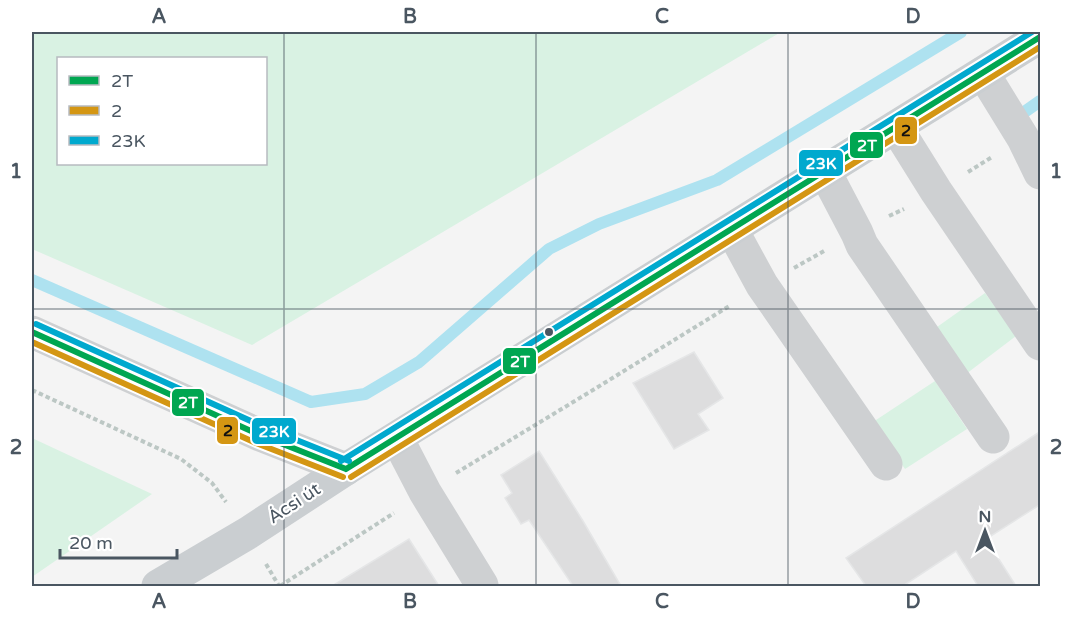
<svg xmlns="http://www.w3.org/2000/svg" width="1072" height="618" viewBox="0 0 1072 618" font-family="'Varela Round',sans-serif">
<rect width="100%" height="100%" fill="#f4f4f4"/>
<path fill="#d9f2e3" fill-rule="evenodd" d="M32 32H781L252 345 32 249ZM58 58H266V164H58Z
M985 293 1016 336 966 374 937 327Z
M935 381 967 429 905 469 873 422Z
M32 438 152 494 32 577Z"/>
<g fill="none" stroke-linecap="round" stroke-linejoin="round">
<path stroke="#aee2f0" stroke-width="12" d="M1023 113 1040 101
M32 280 311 402 365 394 419 362 549 249 599 224 717 180 961 32"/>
</g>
<path fill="#ddddde" stroke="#e5e6e7" stroke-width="1.5" d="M694 352 723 398 698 414 709 430 674 449 633 383Z
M1041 431V504L986 539 1016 586H978L956 551 903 586H866L846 558Z
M539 451 583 521 621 586H573L529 520 521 524 505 498 512 493 501 475Z
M409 539 439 586H332Z"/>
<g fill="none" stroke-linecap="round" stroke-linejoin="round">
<path stroke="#bcc7c4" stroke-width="4" stroke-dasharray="4.5 3" stroke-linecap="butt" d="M968 172 992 157
M889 216 904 209
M794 268 824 251
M32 390 181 459 212 483 226 502
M456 473 593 390 731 305
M266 564 279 586
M280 586 394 513"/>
<path stroke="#ced0d2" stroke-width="33" d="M983 73 1023 138 1040 173
M896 127 936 191 1040 344
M825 172 857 233 862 245 993 437
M732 230 762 285 886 464
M32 332 260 435 346 469
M397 438 425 492 482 585"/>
<path stroke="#caced1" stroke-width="33" d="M158 586 248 533 346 469 1040 37"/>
<defs>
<path id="bus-1" d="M32 332 260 435 346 469
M346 469 1040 37"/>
<path id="bus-2" d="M32 342 256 443 343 477
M351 477 1040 47"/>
<path id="bus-3" d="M36 324 264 427 349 461
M341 461 1032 32"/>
</defs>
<use href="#bus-1" stroke="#fff" stroke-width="10"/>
<use href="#bus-2" stroke="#fff" stroke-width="10"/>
<use href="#bus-3" stroke="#fff" stroke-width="10"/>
<use href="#bus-1" stroke="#00a651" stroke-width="6"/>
<use href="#bus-2" stroke="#d49613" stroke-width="6"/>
<use href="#bus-3" stroke="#00a9ce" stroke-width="6"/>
</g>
<path fill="none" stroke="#4a5661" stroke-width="1.5" stroke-opacity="0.55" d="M284 32V586M536 32V586M788 32V586M32 309H1040"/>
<circle fill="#4a5661" stroke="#fff" stroke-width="2" cx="549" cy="332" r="5"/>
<g text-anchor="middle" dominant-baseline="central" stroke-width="4.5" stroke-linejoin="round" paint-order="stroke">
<g font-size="18" fill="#4a5661" stroke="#fff">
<text transform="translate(294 503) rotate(-33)">Ácsi út</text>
</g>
</g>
<g stroke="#fff" stroke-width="2">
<rect x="894" y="116" width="24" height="29" rx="6" fill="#d49613"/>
<rect x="849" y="131" width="35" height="28" rx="6" fill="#00a651"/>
<rect x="798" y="149" width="46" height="28" rx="6" fill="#00a9ce"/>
<rect x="502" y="347" width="35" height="28" rx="6" fill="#00a651"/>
<rect x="171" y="388" width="34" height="29" rx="6" fill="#00a651"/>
<rect x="216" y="416" width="23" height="29" rx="6" fill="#d49613"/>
<rect x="251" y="417" width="46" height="28" rx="6" fill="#00a9ce"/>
</g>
<g font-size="16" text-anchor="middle" font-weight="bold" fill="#fff">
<text x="867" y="151">2T</text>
<text x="821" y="169">23K</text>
<text x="520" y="367">2T</text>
<text x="188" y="408">2T</text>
<text x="274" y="437">23K</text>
</g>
<g font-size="16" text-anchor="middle" font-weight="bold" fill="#111">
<text x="906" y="136">2</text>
<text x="228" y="436">2</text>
</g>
<rect width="1072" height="618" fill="none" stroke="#ffffff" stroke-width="66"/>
<rect x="57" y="57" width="210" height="108" fill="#ffffff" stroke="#b7bbc0" stroke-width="1.5"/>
<rect x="69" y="76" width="30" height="9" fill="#00a651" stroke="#b7bbc0" stroke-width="1.5"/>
<text x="111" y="87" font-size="18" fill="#4a5661">2T</text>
<rect x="69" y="106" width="30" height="9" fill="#d49613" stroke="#b7bbc0" stroke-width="1.5"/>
<text x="111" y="117" font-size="18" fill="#4a5661">2</text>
<rect x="69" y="136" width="30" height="9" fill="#00a9ce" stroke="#b7bbc0" stroke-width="1.5"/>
<text x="111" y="147" font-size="18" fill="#4a5661">23K</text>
<g transform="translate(985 531)" stroke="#ffffff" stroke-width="4.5" paint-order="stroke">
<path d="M0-4.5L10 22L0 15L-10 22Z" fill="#4a5661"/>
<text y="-9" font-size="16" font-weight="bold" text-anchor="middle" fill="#4a5661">N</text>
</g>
<path d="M60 549v9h117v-9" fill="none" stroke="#4a5661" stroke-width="3"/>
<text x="69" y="549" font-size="18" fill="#4a5661" stroke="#ffffff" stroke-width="4.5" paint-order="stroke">20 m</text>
<rect x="33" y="33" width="1006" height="552" fill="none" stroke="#4a5661" stroke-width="2"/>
<g font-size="20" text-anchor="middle" font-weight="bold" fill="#4a5661">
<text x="159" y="23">A</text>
<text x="410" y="23">B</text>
<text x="662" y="23">C</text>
<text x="913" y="23">D</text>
<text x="16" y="178">1</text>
<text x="1056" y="178">1</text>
<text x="16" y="454">2</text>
<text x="1056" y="454">2</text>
<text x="159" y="608">A</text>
<text x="410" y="608">B</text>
<text x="662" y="608">C</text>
<text x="913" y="608">D</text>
</g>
</svg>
